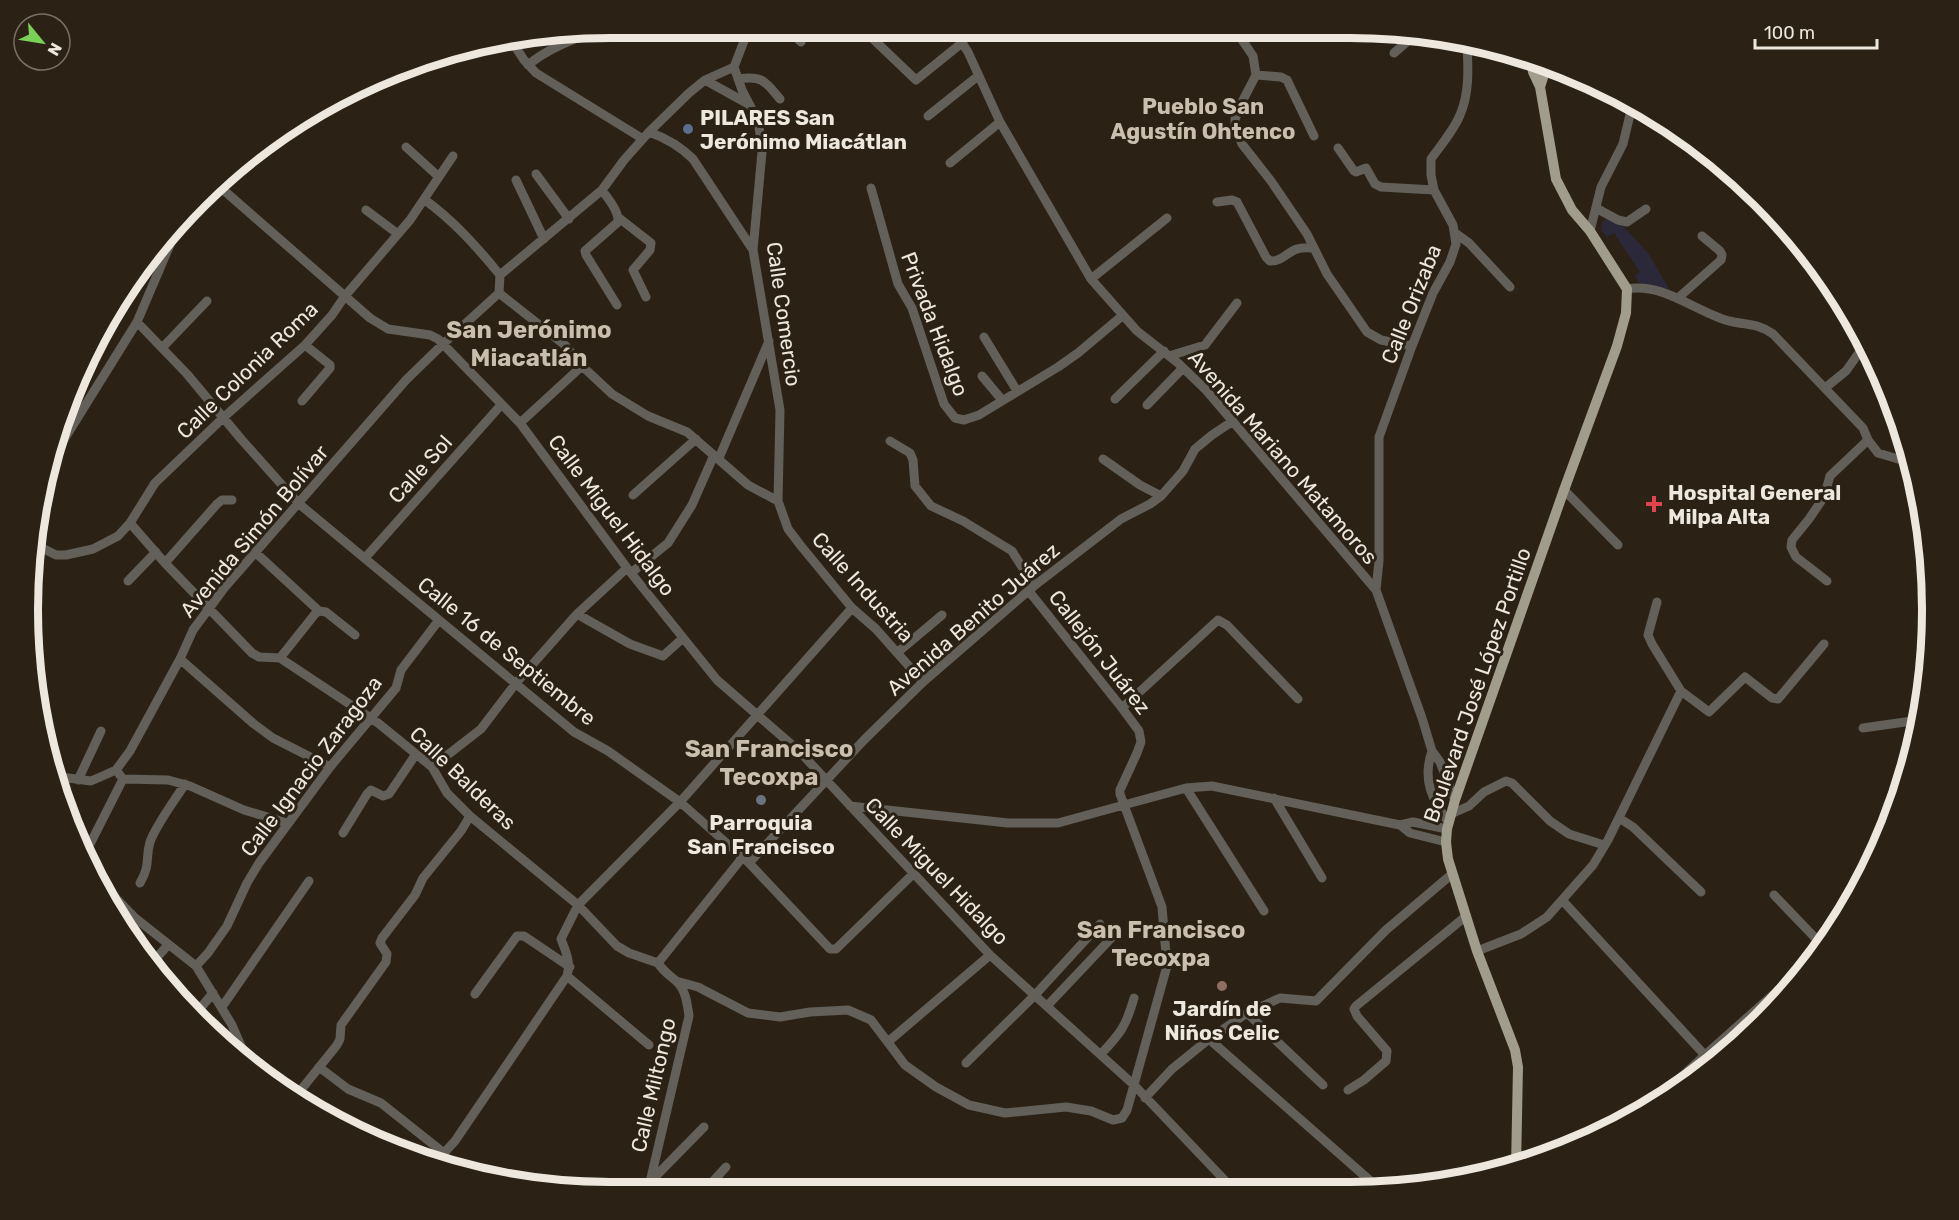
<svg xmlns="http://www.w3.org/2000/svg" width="1959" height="1220" viewBox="0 0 1959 1220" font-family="Rubik,sans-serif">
<rect width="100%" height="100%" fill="#2b2215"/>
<path fill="#2a2839" d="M1610 217 1624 227 1649 254 1669 289 1640 284 1635 276 1640 272 1614 233 1606 237 1601 229 1602 222Z"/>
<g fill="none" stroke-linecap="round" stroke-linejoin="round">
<path stroke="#626059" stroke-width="9" d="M786 28 801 42
M877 29 870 35 872 38 916 80 963 42
M953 29 968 52 1000 122 1091 279 1137 331 1178 363 1206 390 1376 590 1422 718 1432 751 1440 762 1455 800
M1236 31 1253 56 1256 75 1243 100 1235 119V128L1242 144 1271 181 1307 234 1327 274 1367 332 1381 340 1412 346
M513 43 524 60 536 73 643 139
M1394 53 1418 32
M528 65C550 47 575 39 601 28
M734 67 742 90 758 121 760 134 762 152 753 250 780 410 778 501 788 529 801 546 852 608 876 629 923 682
M734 67 749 28
M1256 75 1281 77 1287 80 1314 136
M738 79C762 75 765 81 780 99
M705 80 750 105
M928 116 978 76
M649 132C666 138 680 146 693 159L753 250
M406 147 439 177
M1338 148 1354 171 1356 172 1366 168 1375 184 1381 187 1434 190
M950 163 1000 122
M536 174 569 219
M516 180 544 239
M220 187 370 318 388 329 430 335 438 339 520 423 627 568 717 680 799 751 990 955 1134 1085 1235 1191
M871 188 898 284 912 308 944 404 955 418 964 420 979 415 1058 367 1078 353 1122 316
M602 190C608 199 619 211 618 222L585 251 586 255 617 305
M425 200C454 221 477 247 500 275L499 293 566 346 582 366 612 394 648 416 687 432 748 485 778 501
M1217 202 1232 200 1237 202 1266 257 1270 261C1286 262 1288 245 1312 248
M1596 208 1618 220 1627 222 1646 209
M366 210 398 234
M619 218 651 243 650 250 633 270 646 297
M1590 231 1601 187 1623 144 1632 106
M1455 233 1469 243 1510 287
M500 275 602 190 624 160 649 132 689 93 705 80 734 67
M1091 279 1167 218
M1627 289C1663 282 1696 312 1729 321 1746 325 1758 323 1773 334L1863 428 1868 440
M1678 298 1721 260 1722 255 1720 251 1702 236
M137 322 187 374 241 439 298 503 574 732 608 751 680 802 749 863 830 949H836L913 874
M984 337 1017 391
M162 348 207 301
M1169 356 1205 345 1237 303
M982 376 1002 400
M1825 388 1846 371 1863 347
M1115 399 1164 351
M302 401 330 368V365L305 345
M1147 405 1183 368
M520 423 582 366
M890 441 910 453 913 460 915 486 931 506 963 521 1012 551 1034 586
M719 458 769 341
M1103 459 1140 485 1161 496
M50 462 137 322 178 226
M1564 490 1618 545
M633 495 696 439
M130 523 165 563 252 653 259 657 280 658 378 723 432 767 447 793 470 816 578 905 617 946 629 953 658 963
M34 544 56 555H66L93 549 118 536 130 523 155 483 224 417 305 345 332 315 345 296 410 220 453 156
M255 552 319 611
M365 558 501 405
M165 563 217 504 222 500H232
M631 573 668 543 692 505 714 455
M128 581 156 552
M1827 581 1796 557 1791 547 1792 540 1809 519 1824 497 1830 476 1868 440 1878 453 1898 459H1910
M1376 590 1379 561V437L1412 346 1433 293 1450 262 1456 244 1453 225 1434 190 1431 175V159C1441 145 1454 130 1460 115 1470 92 1468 67 1467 43
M1657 602 1648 635 1652 644 1681 691 1709 712 1745 677 1772 698 1778 699 1824 644
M577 614 630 644 663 656 683 638
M898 652 942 615
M280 658 315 614 319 611 326 612 355 635
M180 659 254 724 273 738 330 767
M1122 708 1218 620 1227 625 1298 699
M1863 728 1919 720
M1432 751C1422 780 1432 800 1449 823
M432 767 481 729 516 683 577 614 627 568
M116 770 123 779 168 780 190 786 244 810 287 823
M53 776 91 781 116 770 130 751 180 659 193 630 225 587 406 380 443 344 499 293
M78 780 101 731
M1186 788 1264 911
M1274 798 1322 878
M850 806 1008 823H1058L1186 788 1212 786 1400 825 1410 833 1446 842
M1451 814 1469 806 1484 792 1506 781 1512 783 1550 821 1569 834 1604 845
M1619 818 1633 827 1701 892
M1400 825 1413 822 1447 829
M343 833 367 794 371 790 383 796 389 794 416 754
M87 850 123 779
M749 863 864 740 923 682 1034 586 1121 519 1150 504 1161 496 1183 471 1195 449 1212 435 1233 421
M140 883C151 864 145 859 150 842 156 825 175 800 185 784
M103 885 134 917 196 966 232 1025 250 1067
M1774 895 1823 946
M1563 901 1713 1064
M123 929 134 917
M1477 951 1521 934 1547 917 1593 865 1608 840 1681 691
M152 963 168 945
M658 963 742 858
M196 966 208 953 227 926 247 883 259 863 330 767 396 688 401 670 439 620
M567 976 649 1045
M676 981 698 987 748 1013 780 1017 810 1012 848 1010 871 1020 905 1065 936 1087 969 1105 1005 1113 1066 1107 1091 1111 1113 1120 1122 1118 1127 1110 1167 966 1162 907 1120 794V790L1137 753 1141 742 1139 731 1122 708 1028 590
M475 994 517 936H524L570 967
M1047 1006 1118 931
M222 1007 309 881
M198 1011 213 993
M1247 1013 1323 1085
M1209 1039 1383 1192
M889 1041 990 955
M1101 1054C1121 1033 1126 1026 1134 998
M966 1063 1035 995 1100 924
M319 1067 348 1089 381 1103 444 1153
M1348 1090 1364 1080 1386 1061 1387 1051 1357 1016 1354 1009 1356 1006 1465 917
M296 1096 337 1045 340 1039 341 1025 386 962 387 954 380 943 382 938 415 895 423 878 461 831 470 816
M1145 1098 1172 1069 1209 1039 1247 1013 1280 998 1316 1001 1386 930 1452 874
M1651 1105 1705 1055 1819 954
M429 1160 444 1153 455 1141 567 976C571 962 566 952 561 939L578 905 680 802 852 608
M638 1188 650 1182 704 1127
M650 1189V1182L689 1016C687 1003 686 989 675 980 668 974 663 971 658 963
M706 1189 726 1167"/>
<path stroke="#a19d8d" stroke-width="10" d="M1540 87 1547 65
M1516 1167 1518 1067 1515 1050 1477 951 1448 859 1446 842 1447 829 1455 800 1564 490 1617 346 1626 313 1627 289 1590 231 1572 210 1556 179 1540 87 1533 72 1531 60"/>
</g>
<circle fill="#5c6f8a" stroke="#2b2215" stroke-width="2" cx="688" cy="129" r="6"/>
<path fill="#e0444e" stroke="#2b2215" stroke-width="2" d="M1651 495h6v6h6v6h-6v6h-6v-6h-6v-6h6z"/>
<circle fill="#6b7280" stroke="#2b2215" stroke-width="2" cx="761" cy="800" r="6"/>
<circle fill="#8d6e63" stroke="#2b2215" stroke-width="2" cx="1222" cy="986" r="6"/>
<g text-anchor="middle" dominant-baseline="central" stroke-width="6" stroke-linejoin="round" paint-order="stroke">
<g font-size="21" font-weight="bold" fill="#ede7de" stroke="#2b2215" text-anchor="start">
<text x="700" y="117">PILARES San<tspan x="700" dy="24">Jerónimo Miacátlan</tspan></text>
<text x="1668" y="492">Hospital General<tspan x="1668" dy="24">Milpa Alta</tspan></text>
<text x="761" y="822" text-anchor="middle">Parroquia<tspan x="761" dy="24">San Francisco</tspan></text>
<text x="1222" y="1008" text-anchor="middle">Jardín de<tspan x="1222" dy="24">Niños Celic</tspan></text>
</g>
<g font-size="21" fill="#ede7de" stroke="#2b2215">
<text transform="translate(1411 304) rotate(-68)">Calle Orizaba</text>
<text transform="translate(784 314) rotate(82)">Calle Comercio</text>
<text transform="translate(935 324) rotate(69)">Privada Hidalgo</text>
<text transform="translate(247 370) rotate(-44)">Calle Colonia Roma</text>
<text transform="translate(1283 457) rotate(49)">Avenida Mariano Matamoros</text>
<text transform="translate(420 469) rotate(-48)">Calle Sol</text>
<text transform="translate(612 515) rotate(53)">Calle Miguel Hidalgo</text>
<text transform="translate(254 531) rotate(-50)">Avenida Simón Bolívar</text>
<text transform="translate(863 587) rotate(48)">Calle Industria</text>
<text transform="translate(973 619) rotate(-41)">Avenida Benito Juárez</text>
<text transform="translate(507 651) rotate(39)">Calle 16 de Septiembre</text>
<text transform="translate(1100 652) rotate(52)">Callejón Juárez</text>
<text transform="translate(1477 685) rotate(-71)">Boulevard José López Portillo</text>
<text transform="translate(311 766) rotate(-53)">Calle Ignacio Zaragoza</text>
<text transform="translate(463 778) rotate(44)">Calle Balderas</text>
<text transform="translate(937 871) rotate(46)">Calle Miguel Hidalgo</text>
<text transform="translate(653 1085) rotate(-77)">Calle Miltongo</text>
</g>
<g font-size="22" font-weight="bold" fill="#cabeae" stroke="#2b2215">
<text x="1203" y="106">Pueblo San<tspan x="1203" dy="25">Agustín Ohtenco</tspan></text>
</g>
<g font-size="24" font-weight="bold" fill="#cabeae" stroke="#2b2215">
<text x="529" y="330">San Jerónimo<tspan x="529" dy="28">Miacatlán</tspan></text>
<text x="769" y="749">San Francisco<tspan x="769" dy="28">Tecoxpa</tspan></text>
<text x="1161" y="930">San Francisco<tspan x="1161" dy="28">Tecoxpa</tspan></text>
</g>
</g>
<path d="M0 0H1959V1220H0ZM610 38H1350A572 572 0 0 1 1922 610V610A572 572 0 0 1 1350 1182H610A572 572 0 0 1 38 610V610A572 572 0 0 1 610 38Z" fill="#2b2215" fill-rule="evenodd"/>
<path fill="none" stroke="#ede7de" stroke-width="8" d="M610 38H1350A572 572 0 0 1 1922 610V610A572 572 0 0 1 1350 1182H610A572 572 0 0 1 38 610V610A572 572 0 0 1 610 38Z"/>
<g transform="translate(42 42) rotate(120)"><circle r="28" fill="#2b2215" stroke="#797165" stroke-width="1.5"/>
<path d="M0-4.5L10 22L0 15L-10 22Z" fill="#7ad157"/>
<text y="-9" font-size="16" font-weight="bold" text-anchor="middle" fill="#ede7de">N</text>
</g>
<path d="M1755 39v9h122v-9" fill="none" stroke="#ede7de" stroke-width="3"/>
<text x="1764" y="39" font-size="18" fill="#ede7de" stroke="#2b2215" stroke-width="4.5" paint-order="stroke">100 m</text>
</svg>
